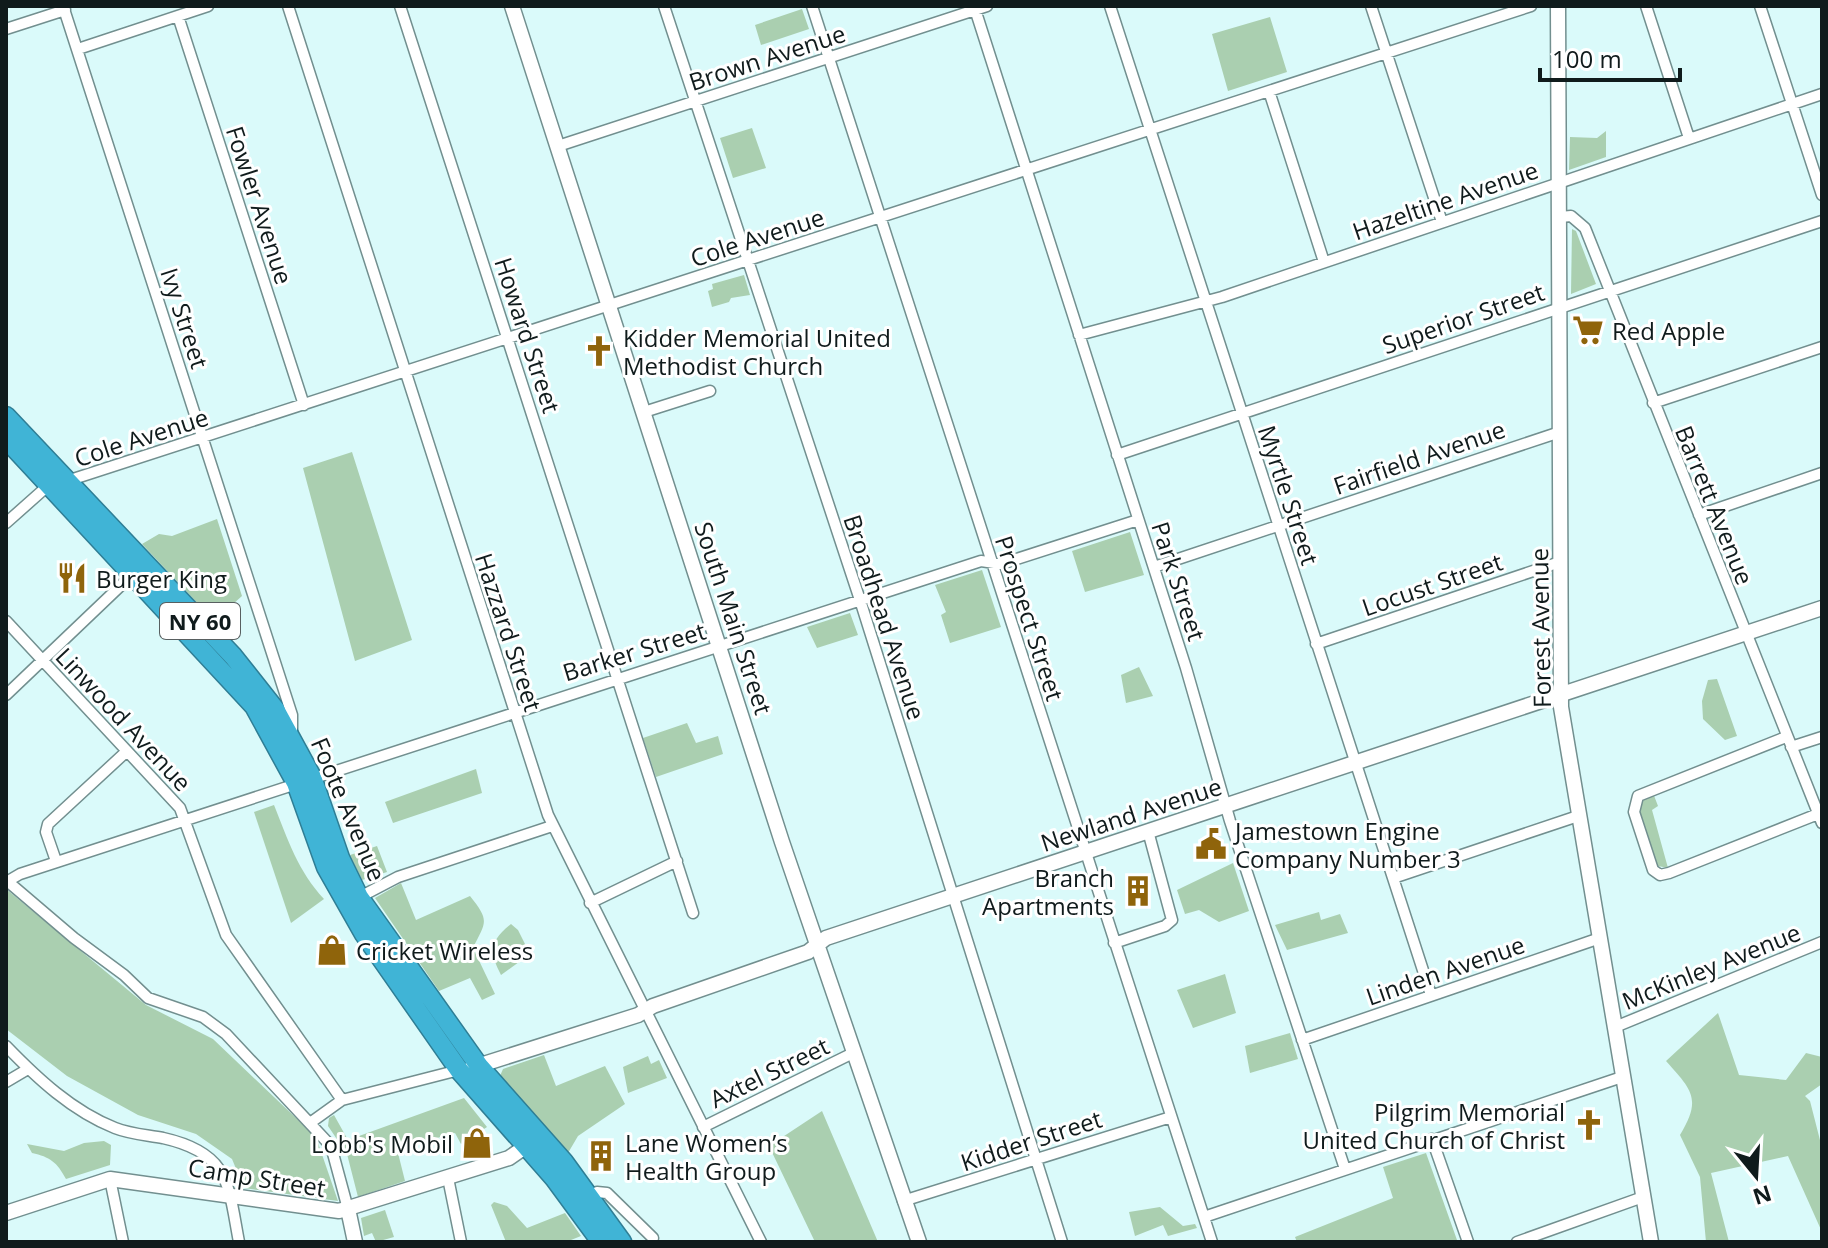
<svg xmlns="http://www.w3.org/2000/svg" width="1828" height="1248" viewBox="0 0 1828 1248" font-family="'Open Sans',sans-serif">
<rect width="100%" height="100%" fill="#dafafa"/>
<path fill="#aacfb0" d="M802 9 809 29 761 45 755 25Z
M1270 17 1287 72 1228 91 1212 34Z
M752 128 766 168 733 178 720 138Z
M1606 131V157L1569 170 1570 137 1597 138Z
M1572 229 1576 231 1596 284 1571 294Z
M744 275 750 295 731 298 729 302 712 307 708 291 713 289 712 284Z
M352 452 412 640 355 661 303 468Z
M217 519 242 596 214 621 142 544 159 534 172 536Z
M1130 532 1144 575 1085 592 1072 551Z
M982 570 1001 627 950 643 941 615 946 612 935 585Z
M850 613 858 635 817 648 807 627Z
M1139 667 1153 696 1126 703 1121 675Z
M1717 679 1737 736 1725 740 1703 719 1702 701 1708 680Z
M687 723 696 743 718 736 723 754 656 777 643 738Z
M476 769 482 793 393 823 385 802Z
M1653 793 1658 806 1652 810 1668 868 1658 866 1639 810 1644 797Z
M274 805C288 840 298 871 324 899L291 923 254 812Z
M377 846 387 872 362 880 350 855Z
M1233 863 1249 911 1219 922 1199 910 1185 914 1177 890Z
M401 883 416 920 470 896C491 922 485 922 473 948L495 994 482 1000 470 978 439 991 375 898Z
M6 889 146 1005 213 1039 316 1137 338 1201 244 1188 232 1159 196 1134 138 1115 67 1076 6 1029Z
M1319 912 1321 920 1340 914 1348 933 1287 950 1275 925Z
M511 924 518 930 530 954 501 975C489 951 489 942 511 924Z
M1225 974 1236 1013 1193 1028 1177 990Z
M1718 1013 1739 1075 1786 1080 1806 1053 1822 1057V1084L1805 1096 1810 1101 1822 1148V1232L1788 1156 1711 1173 1729 1242H1706L1700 1177 1680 1135C1702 1099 1692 1090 1666 1061Z
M1290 1033 1298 1059 1250 1073 1245 1046Z
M544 1055 556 1086 605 1066 625 1104 578 1136 568 1153 500 1076 503 1069Z
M648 1056 651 1064 659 1060 667 1078 628 1093 623 1067Z
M464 1098 487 1127 461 1144 455 1133 397 1149 405 1181 358 1197 347 1154 328 1126 329 1118 334 1115 348 1140Z
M822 1111 878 1242H815L769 1146Z
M104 1141 111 1145 110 1165 66 1179C57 1162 50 1157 32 1153L27 1144 64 1151 84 1143Z
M1426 1153 1457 1240 1297 1242 1295 1237 1393 1198 1383 1167Z
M494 1202 507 1206 527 1228 565 1213 581 1236 566 1242H506L491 1205Z
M1160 1207 1183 1226 1195 1224 1197 1228 1168 1236 1163 1225 1135 1236 1129 1212Z
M385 1210 394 1237 376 1242 372 1233 364 1236 361 1218Z"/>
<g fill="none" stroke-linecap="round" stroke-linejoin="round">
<defs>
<path id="street" d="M63 6 292 715V732
M288 6 548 815 761 1242
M400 6 693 913
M664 6 860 600 1062 1242
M812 6 1212 1242
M974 6 1186 668 1230 821 1345 1169
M1110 6 1431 995
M1371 6 1442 222
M1646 6 1689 138
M1760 6 1822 195
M178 16 304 405
M6 29 65 10
M78 49 208 6
M1269 91 1324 262
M558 146 987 6
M1560 217 1571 216 1585 228 1822 823
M1079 335 1222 297 1822 94
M1653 403 1822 347
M644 412 710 391
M1117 455 1822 221
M1699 515 1822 473
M6 523 42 491 67 481 1531 6
M1154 567 1560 432
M6 621 180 808 226 935 342 1100
M1316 644 1560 562
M6 695 135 572
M1786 737 1638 796 1634 812 1653 870 1660 875 1669 873 1818 814
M1791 747 1822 737
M56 861 46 832 48 824 127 751
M1393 878 1578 816
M6 880 74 938 124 975 148 998 203 1017 226 1034 331 1146 348 1209
M8 881 20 874 981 561 1001 564 1138 520
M356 899 398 877 552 826
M590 903 677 861
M1114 943 1165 926 1172 920 1148 831
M1615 1027 1822 942
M1302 1040 1600 938
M6 1046C37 1078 72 1111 115 1128 130 1134 147 1135 163 1138 230 1153 228 1184 239 1242
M6 1082 28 1069
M310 1123 342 1100 459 1070
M703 1127 853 1053
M1432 1139 1468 1242
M448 1178 461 1242
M110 1179 123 1242
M588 1198 597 1192 607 1193 653 1238
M903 1201 1171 1117
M1204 1217 1622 1077
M1517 1242 1643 1197"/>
<path id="secondary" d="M512 6 782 842 919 1242
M1558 6 1561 707 1651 1242
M471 1068 638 1015 653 1006 808 952 826 938 1822 608
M348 1209 355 1242
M6 1213 110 1179 339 1211 509 1158 532 1142"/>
<path id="highway" d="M6 416 233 656 275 709 312 777 340 858 359 897 479 1066 564 1162 622 1242
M6 439 254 706 296 783 326 867 364 934 459 1070 554 1178 601 1242"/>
</defs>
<use href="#street" stroke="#728f8f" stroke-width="13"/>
<use href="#secondary" stroke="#728f8f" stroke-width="17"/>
<use href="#highway" stroke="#2f7e95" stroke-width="21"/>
<use href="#street" stroke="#fff" stroke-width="10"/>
<use href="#secondary" stroke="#fff" stroke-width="14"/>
<use href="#highway" stroke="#40b4d6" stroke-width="18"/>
</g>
<defs>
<symbol id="supermarket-bare" viewBox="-9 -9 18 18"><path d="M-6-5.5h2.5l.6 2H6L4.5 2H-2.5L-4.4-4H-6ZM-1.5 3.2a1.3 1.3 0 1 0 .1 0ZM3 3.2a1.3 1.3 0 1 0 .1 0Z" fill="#8f640b" stroke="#fff" stroke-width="2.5" paint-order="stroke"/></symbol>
<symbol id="church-bare" viewBox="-9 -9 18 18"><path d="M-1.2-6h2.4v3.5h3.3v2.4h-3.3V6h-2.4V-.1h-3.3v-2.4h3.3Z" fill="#8f640b" stroke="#fff" stroke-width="2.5" paint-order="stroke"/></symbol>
<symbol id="restaurant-bare" viewBox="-9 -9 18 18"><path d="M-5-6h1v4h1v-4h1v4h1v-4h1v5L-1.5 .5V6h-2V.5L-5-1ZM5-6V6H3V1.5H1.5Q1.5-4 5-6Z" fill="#8f640b" stroke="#fff" stroke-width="2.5" paint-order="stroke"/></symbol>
<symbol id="civic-bare" viewBox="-9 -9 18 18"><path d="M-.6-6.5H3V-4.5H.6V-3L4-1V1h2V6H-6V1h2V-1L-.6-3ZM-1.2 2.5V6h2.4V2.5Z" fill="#8f640b" stroke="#fff" stroke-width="2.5" paint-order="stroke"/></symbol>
<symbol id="building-bare" viewBox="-9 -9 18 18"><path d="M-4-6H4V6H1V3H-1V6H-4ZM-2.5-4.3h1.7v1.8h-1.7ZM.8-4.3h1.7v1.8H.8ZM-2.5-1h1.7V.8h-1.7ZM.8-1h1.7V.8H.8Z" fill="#8f640b" stroke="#fff" stroke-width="2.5" paint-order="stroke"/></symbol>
<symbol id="shop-bare" viewBox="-9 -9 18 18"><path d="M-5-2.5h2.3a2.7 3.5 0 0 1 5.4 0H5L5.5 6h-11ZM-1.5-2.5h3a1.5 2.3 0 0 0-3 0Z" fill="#8f640b" stroke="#fff" stroke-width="2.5" paint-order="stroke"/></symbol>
</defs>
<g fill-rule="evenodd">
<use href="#supermarket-bare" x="1566" y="308" width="44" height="44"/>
<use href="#church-bare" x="577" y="329" width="44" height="44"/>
<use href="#restaurant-bare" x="50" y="556" width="44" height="44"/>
<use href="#civic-bare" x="1189" y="822" width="44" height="44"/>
<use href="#building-bare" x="1116" y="869" width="44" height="44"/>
<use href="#shop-bare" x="310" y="928" width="44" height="44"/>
<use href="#church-bare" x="1567" y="1103" width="44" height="44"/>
<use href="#shop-bare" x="455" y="1121" width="44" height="44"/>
<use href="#building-bare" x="579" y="1134" width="44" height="44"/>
</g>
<g text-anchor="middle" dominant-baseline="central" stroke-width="6" stroke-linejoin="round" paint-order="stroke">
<rect fill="#fff" stroke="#585f60" stroke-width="2" x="160" y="603" width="80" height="36" rx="6"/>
<g font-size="22" font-weight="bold" fill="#101b1c">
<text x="200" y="621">NY 60</text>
</g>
<g font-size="24" fill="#101b1c" stroke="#fff">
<text transform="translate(767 57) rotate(-18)">Brown Avenue</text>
<text transform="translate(1445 200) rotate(-19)">Hazeltine Avenue</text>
<text transform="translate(260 205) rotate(72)">Fowler Avenue</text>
<text transform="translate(757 237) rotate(-18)">Cole Avenue</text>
<text transform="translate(185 318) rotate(72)">Ivy Street</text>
<text transform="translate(1463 318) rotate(-19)">Superior Street</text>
<text transform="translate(528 335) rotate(72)">Howard Street</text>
<text transform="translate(141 437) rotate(-18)">Cole Avenue</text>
<text transform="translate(1419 457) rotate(-19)">Fairfield Avenue</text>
<text transform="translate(1289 495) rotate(72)">Myrtle Street</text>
<text transform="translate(1715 505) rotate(68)">Barrett Avenue</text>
<text transform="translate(1179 581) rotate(72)">Park Street</text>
<text transform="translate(1432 584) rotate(-19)">Locust Street</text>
<text transform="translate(885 617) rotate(72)">Broadhead Avenue</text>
<text transform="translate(734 618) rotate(72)">South Main Street</text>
<text transform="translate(1030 618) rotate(72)">Prospect Street</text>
<text transform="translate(1540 628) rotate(-91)">Forest Avenue</text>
<text transform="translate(509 632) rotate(72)">Hazzard Street</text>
<text transform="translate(634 651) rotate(-17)">Barker Street</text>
<text transform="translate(124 719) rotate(47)">Linwood Avenue</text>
<text transform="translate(349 809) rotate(67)">Foote Avenue</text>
<text transform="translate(1131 814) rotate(-18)">Newland Avenue</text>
<text transform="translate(1711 966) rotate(-22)">McKinley Avenue</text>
<text transform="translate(1445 970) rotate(-19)">Linden Avenue</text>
<text transform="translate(769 1072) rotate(-26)">Axtel Street</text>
<text transform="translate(1031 1140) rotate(-18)">Kidder Street</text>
<text transform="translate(257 1177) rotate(9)">Camp Street</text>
</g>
<g font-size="24" fill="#101b1c" stroke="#fff" text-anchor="start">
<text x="1612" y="330">Red Apple</text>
<text x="623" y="337">Kidder Memorial United<tspan x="623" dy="28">Methodist Church</tspan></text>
<text x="96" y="578">Burger King</text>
<text x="1235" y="830">Jamestown Engine<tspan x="1235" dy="28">Company Number 3</tspan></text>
<text x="1114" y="877" text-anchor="end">Branch<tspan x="1114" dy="28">Apartments</tspan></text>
<text x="356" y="950">Cricket Wireless</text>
<text x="1565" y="1111" text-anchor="end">Pilgrim Memorial<tspan x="1565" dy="28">United Church of Christ</tspan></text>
<text x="625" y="1142">Lane Women’s<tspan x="625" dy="28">Health Group</tspan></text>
<text x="453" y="1143" text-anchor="end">Lobb's Mobil</text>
</g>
</g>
<rect width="1828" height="1248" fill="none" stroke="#101b1c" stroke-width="16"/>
<g transform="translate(1756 1176) rotate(162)" stroke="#ffffff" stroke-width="6" paint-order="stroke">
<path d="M0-6L14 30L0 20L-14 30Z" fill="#101b1c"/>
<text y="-12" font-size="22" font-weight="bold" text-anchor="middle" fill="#101b1c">N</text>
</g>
<path d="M1540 68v12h140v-12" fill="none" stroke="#101b1c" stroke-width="4"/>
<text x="1552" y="68" font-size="24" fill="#101b1c" stroke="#ffffff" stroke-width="6" paint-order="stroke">100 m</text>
</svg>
